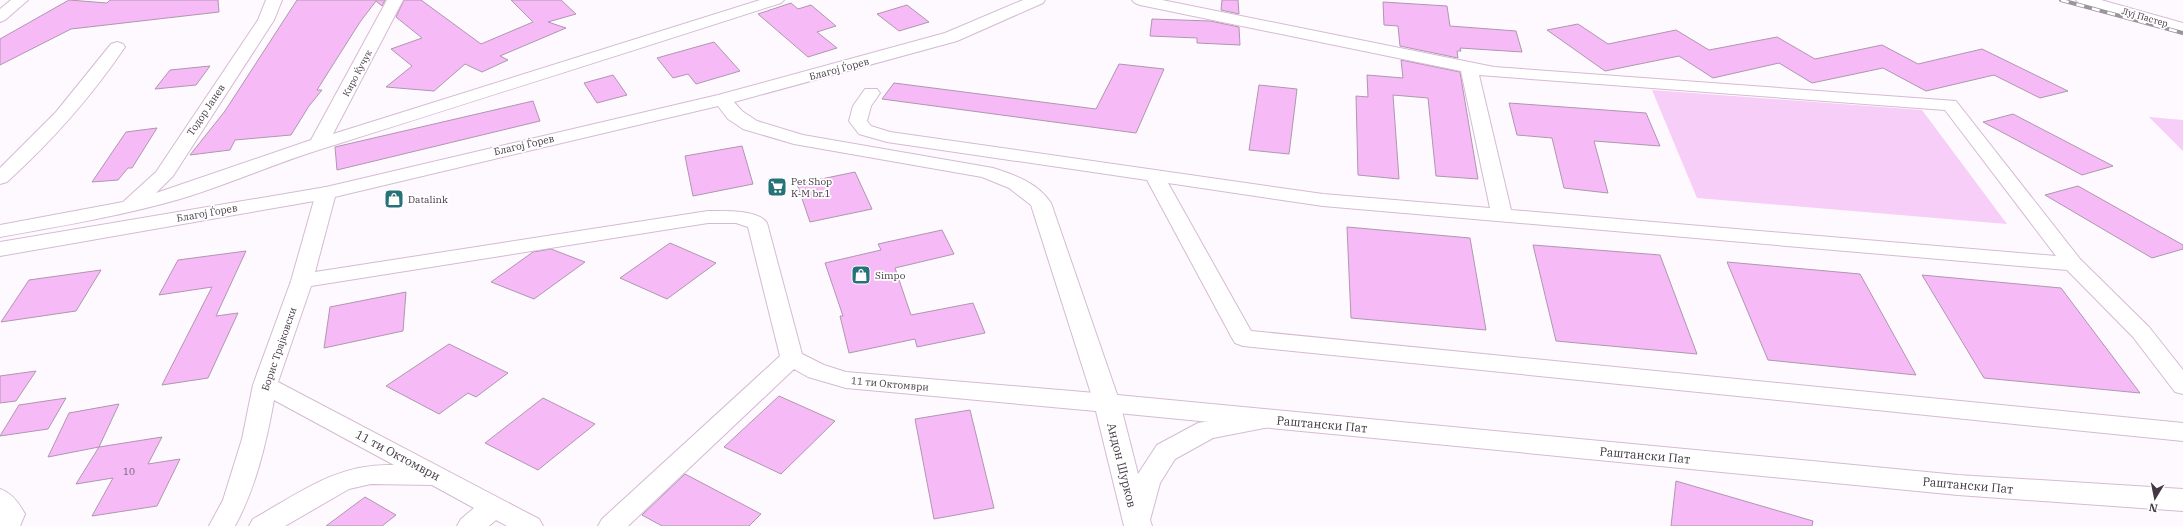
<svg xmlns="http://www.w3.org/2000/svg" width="2183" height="526" viewBox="0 0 2183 526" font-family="'IBM Plex Serif',serif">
<rect width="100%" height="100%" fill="#fef9fe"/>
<path fill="#f7cef7" d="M1652 90 1922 110 2007 224 1697 198Z
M2149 117 2183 120V151Z"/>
<path fill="#f6bbf6" stroke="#af96af" d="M69 0 107 3 110 0H218L219 12 71 29 0 65V39Z
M297 0H385L382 6 376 1 360 22 317 90H322L309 106 291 135 235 140 230 150 190 155 225 111Z
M404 0H421L481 44 533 22 511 0H561L576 14 548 22 566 28 500 56 508 60 482 72 465 64 434 91 386 87 412 66 391 49 422 38 396 17Z
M1222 0H1238L1239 14 1221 10Z
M1383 2 1447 6 1450 26 1516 31 1522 52 1460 48 1461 51H1457L1458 58 1400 46 1398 26 1384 25Z
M791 3 798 9 811 5 836 26 817 32 837 48 808 57 758 14Z
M907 5 929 22 899 31 877 14Z
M1152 19 1210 21 1239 27 1240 45 1197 43V38L1150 36Z
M1578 24 1608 44 1676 30 1709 50 1777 37 1815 59 1882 45 1918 64 1982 49 2068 91 2040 98 1994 75 1926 91 1883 68 1812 83 1779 63 1713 78 1679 56 1605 71 1547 30Z
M714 42 740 71 696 84 688 74 673 78 657 58Z
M1401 60 1460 72 1478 179 1436 176 1428 98 1393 95 1399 179 1358 175 1356 96 1368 97 1367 75 1403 78Z
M1119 64 1164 69 1136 133 882 99 894 83 1096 109Z
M210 66 196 85 155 89 170 70Z
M613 75 627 95 597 103 584 83Z
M1259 85 1297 89 1289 154 1249 150Z
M533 101 540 121 337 170 335 147Z
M1509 103 1646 113 1660 146 1594 141 1608 193 1564 188 1552 138 1517 135Z
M2013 114 2113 166 2082 175 1983 122Z
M157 128 132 168H128L118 180 92 182 126 132Z
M742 146 753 184 693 196 685 156Z
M855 172 872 209 810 222 797 184Z
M2078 186 2183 245V249L2152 258 2045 195Z
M1347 227 1470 238 1486 330 1351 318Z
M942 230 954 254 895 268 911 315 973 303 985 333 917 347 915 339 849 353 840 316H843L825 263 881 250 878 244Z
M670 243 716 263 667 299 620 278Z
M1533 245 1660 255 1697 354 1556 341Z
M551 249 585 262 534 299 491 282 533 252Z
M246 251 216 316 238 313 208 378 162 385 212 287 159 295 178 260Z
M1727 262 1860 274 1916 375 1768 360Z
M101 270 76 311 1 322 29 280Z
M1922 275 2061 288 2140 393 1984 378Z
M406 292 403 331 324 348 330 307Z
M449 344 508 373 476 397 468 393 439 414 386 386Z
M36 371 16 401 0 403V376Z
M779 396 835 421 781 474 724 447Z
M66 398 48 429 0 436 19 405Z
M543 398 595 424 538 470 485 443Z
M119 404 99 447 48 457 69 413Z
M970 410 994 508 934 519 915 419Z
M162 437 148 464 180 459 157 506 92 516 113 478 76 484 99 447Z
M685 474 761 514 749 526H662L642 515Z
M1676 481 1813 521 1812 526H1671Z
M365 497 396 515 382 526H326Z"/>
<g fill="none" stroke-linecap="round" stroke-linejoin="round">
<defs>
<path id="minor" d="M11 0H28L5 20 0 22V9Z
M266 0H282L274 20 173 176 156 193 311 140 387 0H403L333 134 760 0H784L781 3C630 51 479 100 328 147 278 162 230 184 180 199 121 216 61 226 0 237V225L123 202 156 172 258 20Z
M1132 0H1162L1494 67 1956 101 2080 259 2149 327 2183 370V394L2175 392 2133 337 2067 270 1323 206 1168 183 1251 331 2183 423V441L1243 346 1235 343 1232 338 1147 180 887 142 859 134 849 121 853 106 865 89H877L880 93 871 106 867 121 871 126 890 132 1323 194 1490 208 1461 71 1140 5 1135 3ZM1479 75 1945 110 2056 256 1511 210Z
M2076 0H2101L2183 23V33L2079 3Z
M117 42 123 44 125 47C91 97 52 141 7 182L0 184V168L56 112 111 44Z
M326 187 333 189 336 193 315 272 708 211C723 211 758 209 767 223L802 354 824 365 846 372 1107 394 1116 397 1119 403 1116 409 1107 412 846 388 808 377 794 369 628 526H598L602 519 780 356 748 227 736 223H708L311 286 278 382 539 519 543 526H507L496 520 489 526H457L461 519 474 508 432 485 371 484 349 489 285 526H249L253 519C301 492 337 463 394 465L274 400C266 444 256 487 235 526H209L223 500 242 439 253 385 291 281 316 193 319 189Z
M0 489C12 493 19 503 25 514L20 526H0Z"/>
<path id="tertiary" d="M1107 394 1958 475 2183 489V511L1958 495 1107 412 1098 409 1094 403 1098 397Z"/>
<path id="secondary" d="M1023 0H1045L1043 3 957 41 734 102 742 111 757 121 803 135 993 168C1015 175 1038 183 1051 203L1120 403 1138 474 1157 445 1198 423 1271 410 1280 413 1284 419 1280 425 1213 438 1175 459 1160 483 1150 520 1152 526H1124L1094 403 1031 205 1009 188 982 177 794 144 743 129 728 119 718 106 326 199 0 256V242L326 187 718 95 945 33Z"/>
</defs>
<use href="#minor" stroke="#d5bad4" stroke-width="2"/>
<use href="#tertiary" stroke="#d5bad4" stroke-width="2"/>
<use href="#secondary" stroke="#d5bad4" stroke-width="2"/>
<use href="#minor" fill="#fff" fill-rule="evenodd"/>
<use href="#tertiary" fill="#fff" fill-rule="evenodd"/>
<use href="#secondary" fill="#fff" fill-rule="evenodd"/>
<defs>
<path id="rail" d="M2061 0 2183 33"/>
</defs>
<use href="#rail" stroke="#9c949c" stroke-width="4"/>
<use href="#rail" stroke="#fff" stroke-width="2.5" stroke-dasharray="8" stroke-linecap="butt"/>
</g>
<defs>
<symbol id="supermarket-square" viewBox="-11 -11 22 22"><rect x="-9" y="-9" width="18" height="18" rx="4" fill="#277179" stroke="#fff"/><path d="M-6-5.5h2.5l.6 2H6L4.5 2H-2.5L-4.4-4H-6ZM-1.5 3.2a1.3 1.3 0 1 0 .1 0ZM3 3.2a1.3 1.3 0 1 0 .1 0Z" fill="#fff"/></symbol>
<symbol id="shop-square" viewBox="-11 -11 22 22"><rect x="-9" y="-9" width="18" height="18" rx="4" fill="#277179" stroke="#fff"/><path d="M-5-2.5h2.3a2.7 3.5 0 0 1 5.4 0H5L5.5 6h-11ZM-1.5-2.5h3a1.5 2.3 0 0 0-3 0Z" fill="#fff"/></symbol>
</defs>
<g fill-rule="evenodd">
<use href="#supermarket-square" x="766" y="176" width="22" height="22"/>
<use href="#shop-square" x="383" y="188" width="22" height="22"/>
<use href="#shop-square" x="850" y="264" width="22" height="22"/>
</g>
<g text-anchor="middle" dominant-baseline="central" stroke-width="3.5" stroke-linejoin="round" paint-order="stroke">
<g font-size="9" fill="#433843" stroke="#fff">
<text transform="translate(2145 17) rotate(16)">Луј Пастер</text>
<text transform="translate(357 73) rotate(-62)">Киро Ќучук</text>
</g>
<g font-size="10" fill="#433843" stroke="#fff">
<text transform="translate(839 69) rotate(-15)">Благој Ѓорев</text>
<text transform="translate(206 110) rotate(-56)">Тодор Јанев</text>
<text transform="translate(524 145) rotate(-13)">Благој Ѓорев</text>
<text transform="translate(207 213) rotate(-10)">Благој Ѓорев</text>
<text transform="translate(279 349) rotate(-71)">Борис Трајковски</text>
<text transform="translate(890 384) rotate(5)">11 ти Октомври</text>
</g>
<g font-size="10" fill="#433843" stroke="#fff" text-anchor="start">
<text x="791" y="181">Pet Shop<tspan x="791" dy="12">K-M br.1</tspan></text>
<text x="408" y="199">Datalink</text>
<text x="875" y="275">Simpo</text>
</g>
<g font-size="10" fill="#705970">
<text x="129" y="471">10</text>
</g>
<g font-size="12" fill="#433843" stroke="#fff">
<text transform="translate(1322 424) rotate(5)">Раштански Пат</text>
<text transform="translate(398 455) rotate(28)">11 ти Октомври</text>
<text transform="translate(1645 455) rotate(5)">Раштански Пат</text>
<text transform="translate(1122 465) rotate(76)">Андон Шурков</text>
<text transform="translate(1968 485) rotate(5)">Раштански Пат</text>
</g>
</g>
<g transform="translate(2155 498) rotate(190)" stroke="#ffffff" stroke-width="3" paint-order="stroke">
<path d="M0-3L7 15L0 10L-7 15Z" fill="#433843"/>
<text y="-6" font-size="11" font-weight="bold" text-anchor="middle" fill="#433843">N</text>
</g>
</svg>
